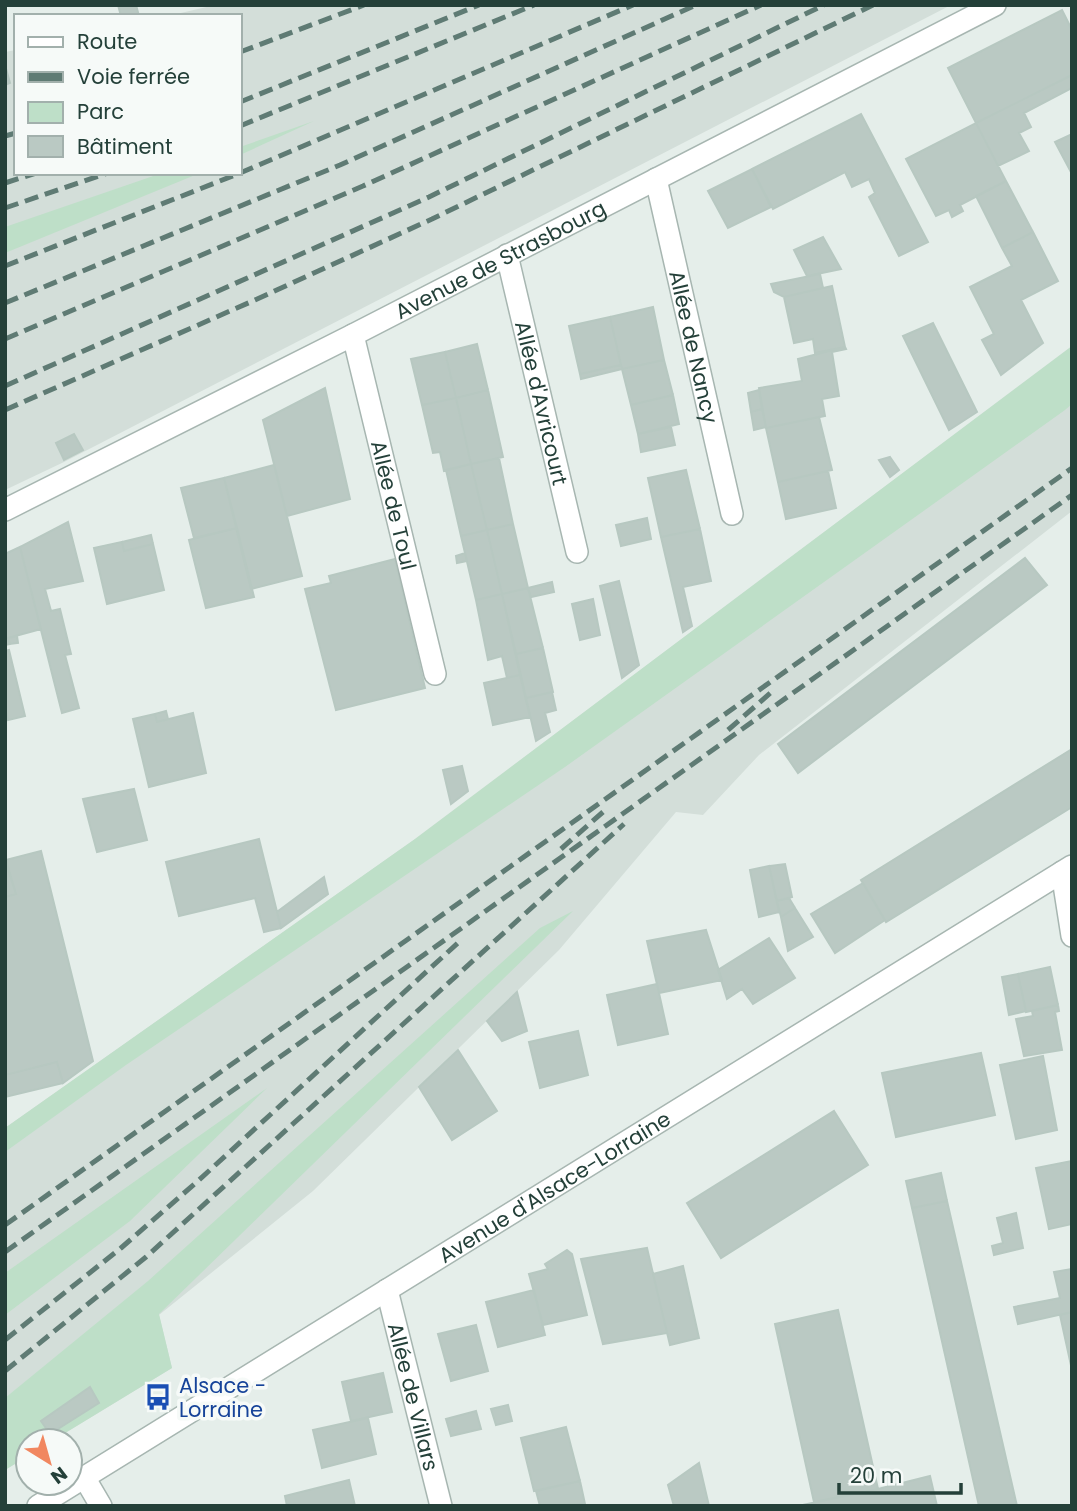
<svg xmlns="http://www.w3.org/2000/svg" width="1077" height="1511" viewBox="0 0 1077 1511" font-family="Poppins,sans-serif">
<rect width="100%" height="100%" fill="#e5eeea"/>
<path fill="#d3ded9" d="M215 5H951L64 462 5 490V52L16 50V173H240V16H168Z
M1072 346V511L759 755 703 815 676 812 559 950 313 1191 159 1315 172 1368 52 1441H28V1456L5 1470V1128L415 839Z"/>
<path fill="#bedfc8" d="M314 121 240 155V147Z
M162 173H200L5 253V227Z
M1072 346V404L1065 410 565 767 126 1065 5 1152V1128L415 839Z
M573 911 159 1314 172 1368 52 1441H28V1456L5 1470V1398L148 1281 540 928Z
M267 1088 130 1221 5 1315V1273Z"/>
<path fill="#bac9c3" stroke="#b7c8c1" stroke-width="2" d="M118 5H136L139 16H121Z
M1062 10 1072 30V75L976 123 948 68Z
M5 65 10 83 5 85Z
M1072 75V88L1024 113 1031 127 1019 133 1029 151 998 166 976 123Z
M861 114 928 242 899 256 869 197 875 193 869 179 852 187 845 172 773 209 752 169Z
M976 123 1006 181 960 205 963 211 952 217 949 210 936 216 906 159Z
M1072 134V174L1055 142Z
M752 169 771 207 728 228 708 191Z
M1006 181 1033 232 1002 248 976 196Z
M1033 232 1058 281 1021 300 1043 343 1001 375 982 340 994 334 970 287 1012 266 1002 248Z
M823 237 841 269 807 276 794 250Z
M820 274 823 288 784 297 774 292 771 284Z
M832 286 845 347 815 353 813 339 794 343 784 297Z
M653 307 664 360 622 369 610 317Z
M610 317 621 365 580 374 569 326Z
M933 323 977 412 949 430 903 336Z
M477 344 488 390 456 398 445 352Z
M845 347 846 349 832 352 839 396 822 399 825 416 766 428 759 388 802 381 798 359Z
M445 352 456 398 422 405 411 359Z
M664 360 673 395 631 405 622 369Z
M621 365 622 369 581 379 580 374Z
M325 388 350 499 287 516 263 420Z
M488 390 503 457 471 464 456 398Z
M759 390 762 409 751 412 748 393Z
M673 395 679 424 638 434 631 405Z
M456 398 471 464 444 471 440 452 433 453 422 405Z
M762 409 766 427 754 430 751 412Z
M819 417 832 470 778 482 766 428Z
M671 427 675 445 641 452 638 434Z
M74 434 83 450 64 460 56 443Z
M890 457 899 470 890 477 879 460Z
M499 458 513 524 487 530 471 464Z
M471 464 487 530 461 536 446 470Z
M274 465 302 576 251 589 224 478Z
M686 470 700 529 661 537 648 478Z
M828 471 836 508 786 519 778 482Z
M224 478 237 528 194 538 181 488Z
M647 518 651 539 621 546 616 525Z
M68 522 83 581 45 589 51 611 60 609 71 654 65 655 79 708 62 713 20 547Z
M513 524 528 588 502 594 487 530Z
M237 528 254 597 206 608 189 540Z
M700 529 711 581 683 587 692 626 683 632 661 537Z
M487 530 502 594 476 600 461 536Z
M151 535 153 544 124 551 122 542Z
M122 542 124 551 153 544 164 590 107 604 94 548Z
M20 547 41 629 8 638 10 644 5 645V554Z
M465 553 467 561 457 563 456 556Z
M1025 558 1047 585 798 773 778 744Z
M395 559 425 688 336 710 305 589 331 583 329 576Z
M619 581 639 665 622 678 600 586Z
M552 582 554 592 531 597 528 588Z
M528 588 543 648 516 654 502 594Z
M502 594 520 675 507 678 502 656 488 660 476 600Z
M593 599 600 635 580 640 572 604Z
M17 636 18 643 10 644 8 638Z
M543 648 553 692 526 698 516 654Z
M9 650 25 716 8 720 5 707V651Z
M520 675 530 717 493 725 484 683Z
M552 692 556 710 545 713 550 732 536 741 526 698Z
M166 711 168 719 157 722 155 714Z
M193 713 206 773 149 787 133 719 155 714 157 722Z
M1072 749V807L886 922 861 880Z
M462 766 468 791 451 804 443 770Z
M134 789 147 840 97 852 83 799Z
M259 839 281 928 264 932 255 898 179 916 166 862Z
M41 851 93 1061 63 1083 57 1062 5 1075V897L16 894 6 860Z
M5 860 16 894 5 897Z
M785 864 792 897 777 901 769 866Z
M769 866 779 912 759 917 750 870Z
M324 877 328 894 281 928 277 912Z
M863 883 885 920 835 953 811 914Z
M789 898 795 908 781 917 777 901Z
M795 908 813 937 788 951 781 917Z
M706 930 722 980 659 993 647 941Z
M769 938 795 978 753 1004 742 989 727 999 718 970Z
M1050 967 1058 1005 1026 1012 1018 974Z
M1018 974 1026 1011 1009 1015 1002 977Z
M657 984 668 1034 618 1045 607 995Z
M517 992 527 1031 502 1041 487 1021Z
M1058 1005 1059 1011 1055 1012 1062 1050 1024 1056 1016 1019 1033 1016 1032 1011Z
M578 1031 588 1075 540 1088 529 1042Z
M458 1050 497 1111 452 1140 419 1087Z
M981 1053 995 1115 896 1137 882 1073Z
M1043 1056 1057 1130 1016 1139 1000 1065Z
M57 1062 63 1083 5 1097V1075Z
M834 1111 868 1165 721 1258 687 1203Z
M1072 1161V1224L1049 1229 1036 1168Z
M941 1173 947 1201 912 1208 906 1181Z
M947 1201 1017 1506H979L912 1208Z
M1016 1213 1023 1248 994 1255 992 1246 1003 1243 997 1218Z
M647 1248 667 1333 603 1344 581 1259Z
M567 1250 572 1254 587 1315 543 1325 529 1274 548 1269 545 1264Z
M683 1266 699 1338 670 1345 653 1274Z
M1072 1269V1312L1018 1324 1014 1307 1060 1298 1054 1272Z
M534 1290 545 1335 498 1347 486 1302Z
M838 1310 878 1489 814 1502 775 1324Z
M1072 1312V1370L1060 1315Z
M476 1325 488 1371 451 1381 438 1334Z
M383 1373 392 1412 351 1421 342 1382Z
M90 1387 99 1403 50 1434 41 1421Z
M508 1405 512 1421 496 1425 491 1409Z
M476 1411 481 1429 451 1436 446 1419Z
M368 1418 376 1454 322 1468 313 1430Z
M566 1427 580 1481 534 1491 521 1438Z
M699 1463 709 1506H674L668 1485Z
M930 1476 937 1506H798L878 1489Z
M349 1480 355 1506H287L285 1496Z
M580 1481 585 1504 540 1506 536 1491Z"/>
<g fill="none" stroke-linecap="round" stroke-linejoin="round">
<defs>
<g id="service">
<path id="s1" d="M656 179 732 514"/>
<path id="s2" d="M507 255 577 552"/>
<path id="s3" d="M353 335 435 674"/>
</g>
<g id="minor">
<path id="s4" d="M5 510 353 335 995 5"/>
<path d="M1062 872 1072 936"/>
<path id="s5" d="M387 1290 441 1506"/>
<path d="M84 1477 101 1506"/>
</g>
<g id="tertiary">
<path id="s6" d="M38 1506 1072 866"/>
</g>
</defs>
<use href="#service" stroke="#a7b6b1" stroke-width="24"/>
<use href="#minor" stroke="#a7b6b1" stroke-width="24"/>
<use href="#tertiary" stroke="#a7b6b1" stroke-width="24"/>
<use href="#service" stroke="#fff" stroke-width="21"/>
<use href="#minor" stroke="#fff" stroke-width="21"/>
<use href="#tertiary" stroke="#fff" stroke-width="21"/>
<path stroke="#5f7b74" stroke-width="5" stroke-dasharray="14 7" stroke-linecap="butt" d="M240 52 364 5
M240 102 479 5
M240 126 534 5
M5 136 16 133
M240 173 633 5
M5 183 36 173
M5 208 108 173
M5 266 240 173
M5 303 340 165 696 5
M5 339 363 186 761 5
M5 386 429 197 824 5
M5 410 255 300 432 219 873 5
M728 730 775 689
M561 849 603 812
M5 1225 1072 468
M5 1252 1072 495
M5 1340 121 1248 199 1180 460 941
M5 1371 146 1257 624 824"/>
</g>
<defs>
<symbol id="bus-bare" viewBox="-9 -9 18 18"><path d="M-5-6H5V4H4V6H2V4H-2V6H-4V4H-5ZM-3.5-4V0h7V-4ZM-3.5 1.2v1.5H-2V1.2ZM2 1.2v1.5H3.5V1.2Z" fill="#1a4fb4" stroke="#f6faf8" stroke-width="2.5" paint-order="stroke"/></symbol>
</defs>
<g fill-rule="evenodd">
<use href="#bus-bare" x="139" y="1378" width="38" height="38"/>
</g>
<g text-anchor="middle" dominant-baseline="central" stroke-width="7" stroke-linejoin="round" paint-order="stroke">
<g font-size="21" fill="#244039" stroke="#f6faf8">
<text stroke="none"><textPath href="#s4" startOffset="555">Avenue de Strasbourg</textPath></text>
<text stroke="none"><textPath href="#s1" startOffset="172">Allée de Nancy</textPath></text>
<text stroke="none"><textPath href="#s2" startOffset="152">Allée d'Avricourt</textPath></text>
<text stroke="none"><textPath href="#s3" startOffset="175">Allée de Toul</textPath></text>
<text stroke="none"><textPath href="#s6" startOffset="607">Avenue d'Alsace-Lorraine</textPath></text>
<text stroke="none"><textPath href="#s5" startOffset="110">Allée de Villars</textPath></text>
</g>
<g font-size="21" fill="#164399" stroke="#f6faf8" text-anchor="start">
<text x="179" y="1385">Alsace -<tspan x="179" dy="24">Lorraine</tspan></text>
</g>
</g>
<rect width="1077" height="1511" fill="none" stroke="#244039" stroke-width="14"/>
<rect x="14" y="14" width="228" height="161" fill="#f6faf8" stroke="#a2b0ac" stroke-width="2"/>
<rect x="28" y="37" width="35" height="10" fill="#ffffff" stroke="#a2b0ac" stroke-width="2"/>
<text x="77" y="49" font-size="21" fill="#244039">Route</text>
<rect x="28" y="72" width="35" height="10" fill="#5f7b74" stroke="#a2b0ac" stroke-width="2"/>
<text x="77" y="84" font-size="21" fill="#244039">Voie ferrée</text>
<rect x="28" y="102" width="35" height="21" fill="#bedfc8" stroke="#a2b0ac" stroke-width="2"/>
<text x="77" y="119" font-size="21" fill="#244039">Parc</text>
<rect x="28" y="136" width="35" height="21" fill="#bac9c3" stroke="#a2b0ac" stroke-width="2"/>
<text x="77" y="154" font-size="21" fill="#244039">Bâtiment</text>
<g transform="translate(49 1462) rotate(143)"><circle r="33" fill="#f6faf8" stroke="#a2b0ac" stroke-width="2"/>
<path d="M0-5L12 26L0 18L-12 26Z" fill="#f18760"/>
<text y="-10" font-size="19" font-weight="bold" text-anchor="middle" fill="#244039">N</text>
</g>
<path d="M839 1483v10h122v-10" fill="none" stroke="#244039" stroke-width="3.5"/>
<text x="850" y="1483" font-size="21" fill="#244039" stroke="#f6faf8" stroke-width="5" paint-order="stroke">20 m</text>
</svg>
